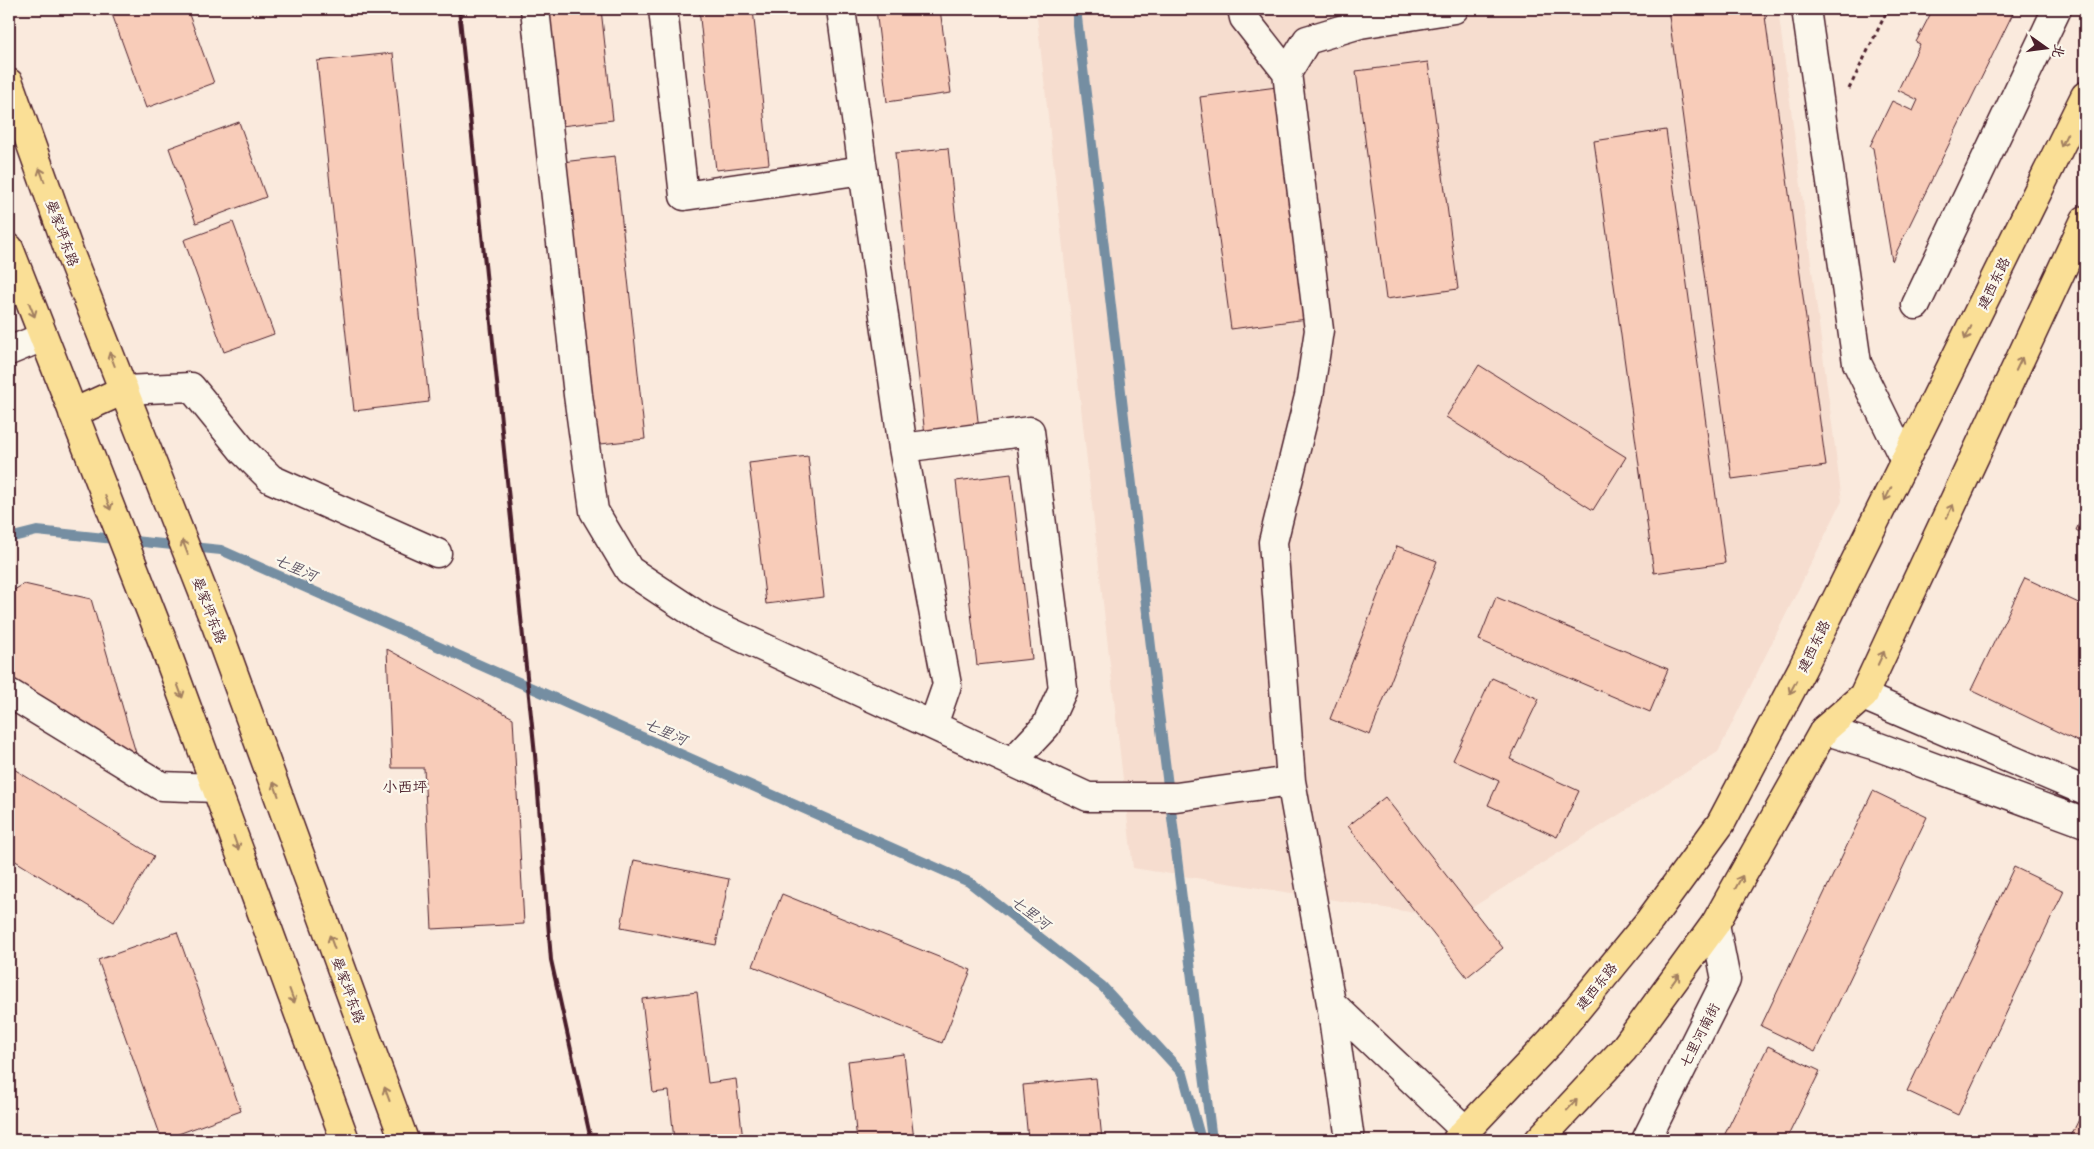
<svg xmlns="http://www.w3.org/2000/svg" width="2094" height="1149" viewBox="0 0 2094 1149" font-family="Mali,'LXGW WenKai TC',sans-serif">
<rect width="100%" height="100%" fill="#faeadd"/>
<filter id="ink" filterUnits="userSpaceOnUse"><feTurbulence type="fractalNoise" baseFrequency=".02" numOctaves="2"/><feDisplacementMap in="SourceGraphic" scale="10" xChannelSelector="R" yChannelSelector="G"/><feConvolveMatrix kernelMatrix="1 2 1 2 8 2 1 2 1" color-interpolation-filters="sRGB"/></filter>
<g filter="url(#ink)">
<path fill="#f6ddcf" d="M1036 9H1778L1842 501 1718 752 1454 919 1133 868Z"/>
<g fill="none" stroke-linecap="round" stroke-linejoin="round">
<path stroke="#748ea2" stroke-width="10" d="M1076 9 1156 689 1212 1140
M9 538 37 531 221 550 969 882 1102 986 1183 1074 1201 1140"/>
</g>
<path fill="#f8ccb9" stroke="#4a1f2b" d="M126 9H187L214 83 146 108 112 14Z
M548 9H601L613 120 561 126Z
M699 9H753L769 164 716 170Z
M876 9H940L951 93 887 102Z
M1668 9H1764L1826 466 1732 479Z
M1933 9H2015L1892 261 1873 148 1870 146 1892 101 1913 111 1918 100 1898 90 1920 44 1916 42Z
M393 53 429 402 354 411 317 61Z
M1428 62 1458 289 1386 299 1356 71Z
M1277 87 1307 319 1231 329 1200 97Z
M239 122 266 197 196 223 169 148Z
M1666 130 1725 563 1654 573 1594 141Z
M948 148 979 430 925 436 895 153Z
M615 156 645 439 592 445 562 162Z
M233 222 274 334 224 352 184 240Z
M1479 365 1626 457 1593 510 1446 417Z
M808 456 824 597 766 604 749 463Z
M1011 474 1032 659 977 665 956 481Z
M2085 511V535L2076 530Z
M1397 546 1437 561 1370 735 1330 719Z
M2025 578 2085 606V745L1971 690Z
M24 584 91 599 138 760 9 682V593Z
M1496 597 1668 669 1650 712 1479 640Z
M387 649 513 718 524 924 432 929 424 768H392Z
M1492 678 1539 699 1510 759 1579 791 1557 837 1488 805 1499 781 1453 760Z
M9 766 154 856 114 922 9 857Z
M1873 791 1927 817 1815 1052 1761 1026Z
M1385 797 1503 948 1467 977 1348 826Z
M634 860 729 879 716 945 621 927Z
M2014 867 2064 891 1958 1115 1907 1091Z
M782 894 971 970 942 1043 753 966Z
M177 932 241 1111 162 1140 98 960Z
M2085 950V968L2078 965Z
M697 992 708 1083 736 1079 743 1140H674L669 1091 653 1093 642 999Z
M1768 1046 1820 1071 1786 1140H1722Z
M904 1054 914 1140H857L848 1061Z
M1096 1078 1102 1140H1028L1023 1085Z
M2085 1107V1140H2069Z"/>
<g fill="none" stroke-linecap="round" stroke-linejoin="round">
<defs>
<path id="minor" d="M535 9 578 395 594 511 629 570 706 621 1088 797H1176L1291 781
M663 9 684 196 863 170 841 9
M1242 9 1244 18 1287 73 1319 330 1309 396 1273 542 1291 781 1331 1003 1350 1140
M1806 9 1857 363 1905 461
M1287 73 1307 40 1360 24 1454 9
M863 170 903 448 1030 431 1063 689 1046 726 1012 762
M1916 305 2057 9
M9 351 43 337
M124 390 191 387 243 451 271 479 437 553
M903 448 947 685 933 725
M9 693 161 786 216 788
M1863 696 2085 791
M1824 730 1876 746 2085 823
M1331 1003 1465 1130
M1646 1140 1726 980 1715 924"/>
<path id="highway" d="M9 83 70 254 216 625 404 1140
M9 248 164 645 345 1140
M73 413 124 390
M1457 1140 1550 1042 1650 920 1721 823 1802 669 2085 96
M1539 1140 1623 1050 1715 924 1824 730 1863 696 2085 220"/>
</defs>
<use href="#minor" stroke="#4a1f2b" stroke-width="31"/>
<use href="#highway" stroke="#4a1f2b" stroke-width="31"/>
<path stroke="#4a1f2b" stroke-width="3" stroke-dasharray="4 4" stroke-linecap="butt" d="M1849 89 1888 9"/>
<use href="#minor" stroke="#fbf7ec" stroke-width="28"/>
<use href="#highway" stroke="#fadf96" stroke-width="28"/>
<path stroke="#4a1f2b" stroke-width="4" d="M459 9 535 755 551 960 591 1140"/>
</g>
<defs><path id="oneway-shaft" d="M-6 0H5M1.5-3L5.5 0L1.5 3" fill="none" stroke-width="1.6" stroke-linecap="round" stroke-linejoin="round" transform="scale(1.25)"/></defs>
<g stroke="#a27f60">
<use href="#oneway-shaft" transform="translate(2064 140) rotate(116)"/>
<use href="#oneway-shaft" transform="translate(42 175) rotate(-110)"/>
<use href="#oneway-shaft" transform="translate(32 310) rotate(68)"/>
<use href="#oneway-shaft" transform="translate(1968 333) rotate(116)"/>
<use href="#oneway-shaft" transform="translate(112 359) rotate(-111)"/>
<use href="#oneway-shaft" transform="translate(2019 364) rotate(-65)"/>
<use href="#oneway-shaft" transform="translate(1888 494) rotate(116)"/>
<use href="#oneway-shaft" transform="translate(108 503) rotate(69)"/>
<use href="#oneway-shaft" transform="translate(1950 511) rotate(-65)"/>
<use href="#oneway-shaft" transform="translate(185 547) rotate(-111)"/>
<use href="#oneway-shaft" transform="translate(1881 658) rotate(-65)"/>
<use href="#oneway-shaft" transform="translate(1793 687) rotate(118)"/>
<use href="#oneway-shaft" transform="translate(180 691) rotate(70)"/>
<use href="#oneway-shaft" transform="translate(276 789) rotate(-110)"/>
<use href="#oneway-shaft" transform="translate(236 843) rotate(70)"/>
<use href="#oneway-shaft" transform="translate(1739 882) rotate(-61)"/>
<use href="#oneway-shaft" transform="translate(332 942) rotate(-110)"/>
<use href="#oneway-shaft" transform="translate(1675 980) rotate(-54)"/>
<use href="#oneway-shaft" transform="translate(292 996) rotate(70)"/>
<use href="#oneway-shaft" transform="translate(387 1094) rotate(-110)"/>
<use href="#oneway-shaft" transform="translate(1572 1105) rotate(-47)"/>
</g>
</g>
<g text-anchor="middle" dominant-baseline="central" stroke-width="4.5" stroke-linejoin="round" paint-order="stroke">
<g font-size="14" fill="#4a1f2b" stroke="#fbf7ec">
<text transform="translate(63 233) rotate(70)">晏家坪东路</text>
<text transform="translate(1993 283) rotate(-64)">建西东路</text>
<text transform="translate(210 610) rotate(69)">晏家坪东路</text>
<text transform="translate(1813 646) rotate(-64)">建西东路</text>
<text transform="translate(1596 986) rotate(-51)">建西东路</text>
<text transform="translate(349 990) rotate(70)">晏家坪东路</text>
<text transform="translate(1699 1035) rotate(-63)">七里河南街</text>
</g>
<g font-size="15" font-style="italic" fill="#5f5666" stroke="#fbf7ec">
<text transform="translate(296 567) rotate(24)">七里河</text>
<text transform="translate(666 731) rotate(24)">七里河</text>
<text transform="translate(1031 912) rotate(38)">七里河</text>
</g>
<g font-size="15" fill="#4a1f2b" stroke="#fbf7ec">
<text x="405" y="786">小西坪</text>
</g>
</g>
<rect width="2094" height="1149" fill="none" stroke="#fbf7ec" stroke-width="30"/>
<rect x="15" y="15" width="2064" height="1119" fill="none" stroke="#4a1f2b" stroke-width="2" filter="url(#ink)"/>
<g transform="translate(2046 48) rotate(104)" stroke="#fbf7ec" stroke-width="4" paint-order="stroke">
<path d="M0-4L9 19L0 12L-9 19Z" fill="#4a1f2b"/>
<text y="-8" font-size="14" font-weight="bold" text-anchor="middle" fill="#4a1f2b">北</text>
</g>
</svg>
